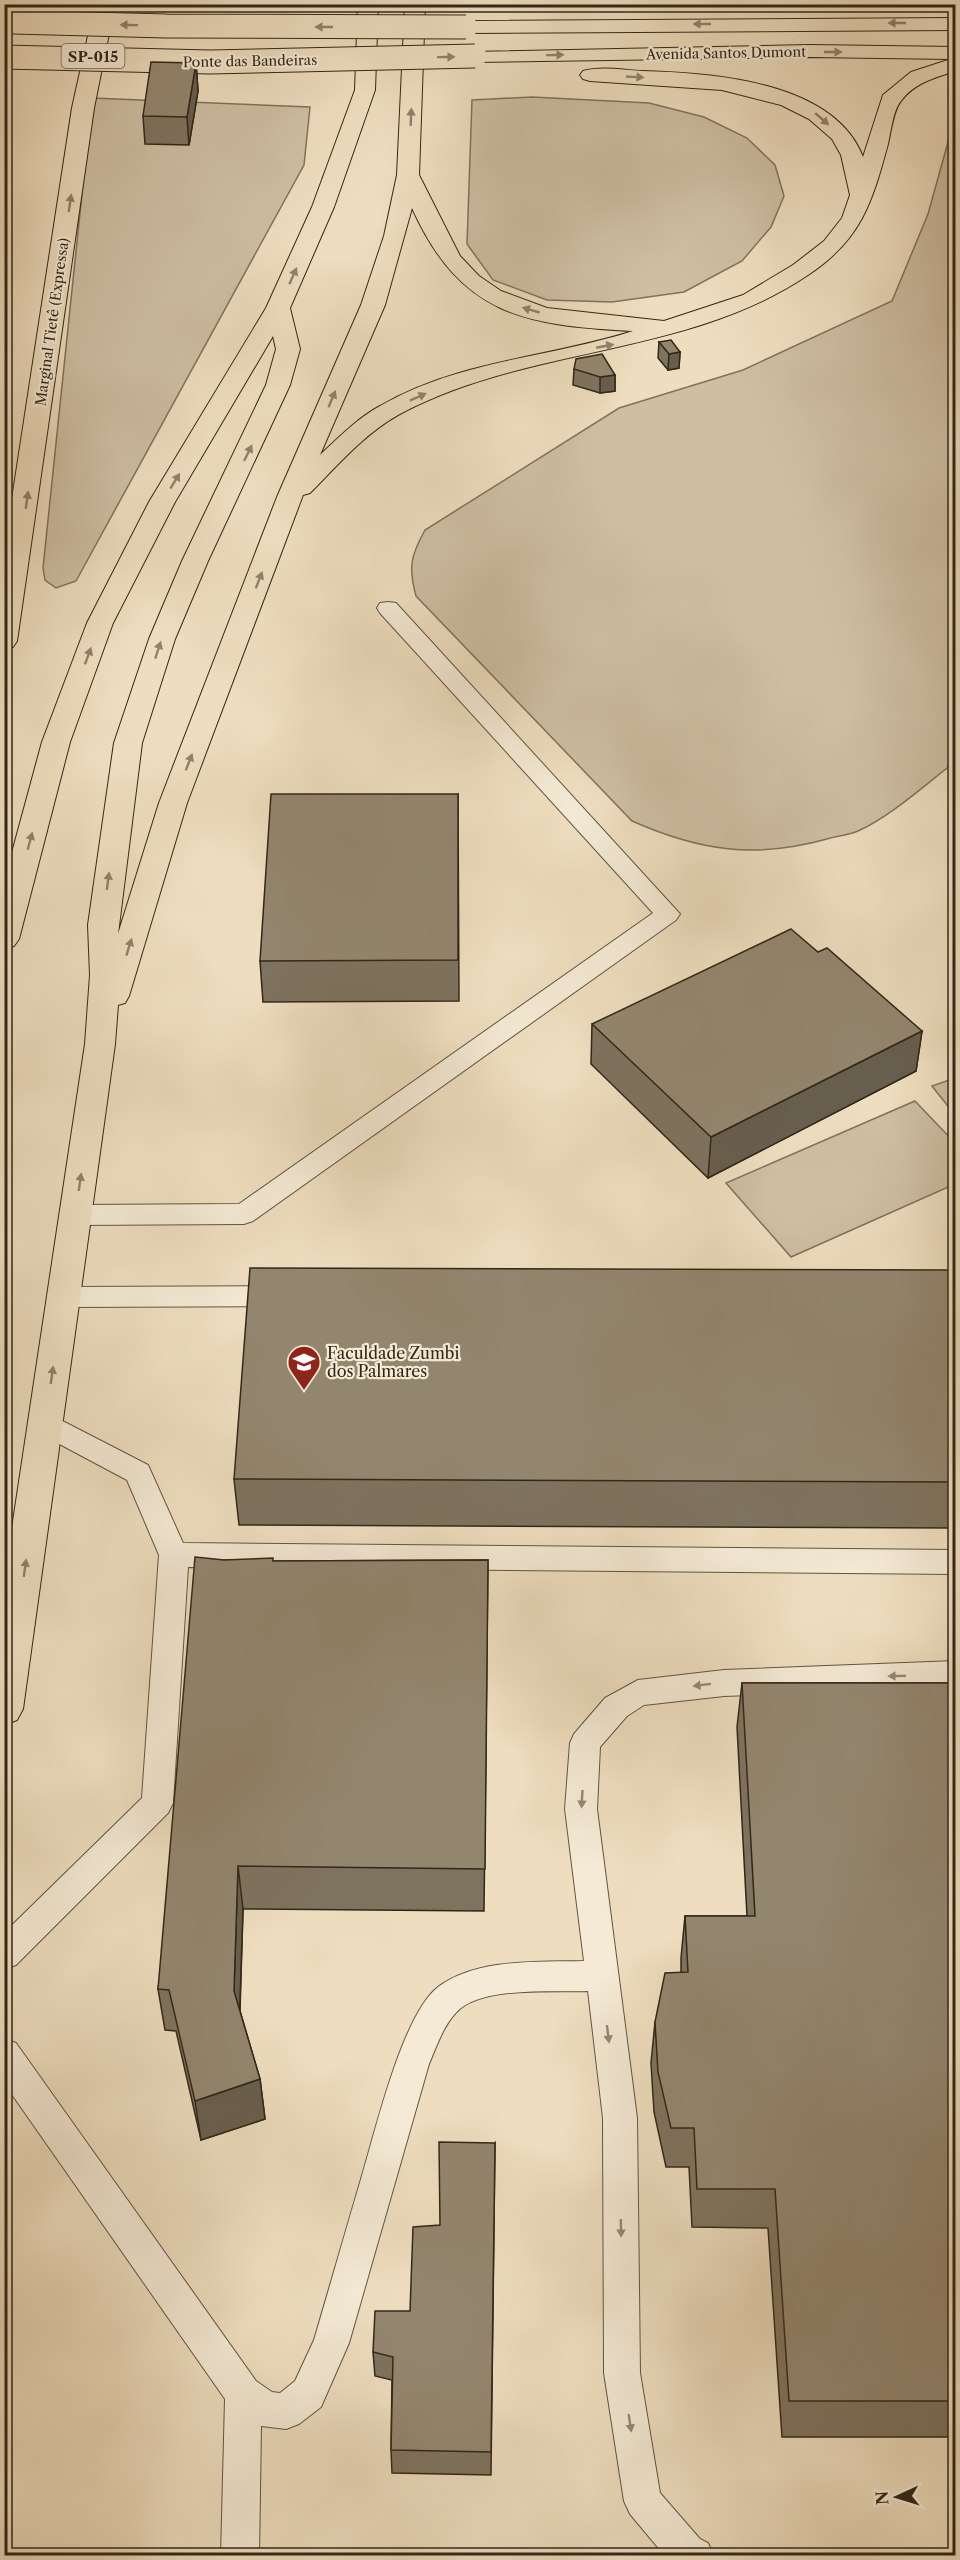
<svg xmlns="http://www.w3.org/2000/svg" width="960" height="2560" viewBox="0 0 960 2560" font-family="'Libre Caslon Text',serif">
<rect width="100%" height="100%" fill="#eedebf"/>
<filter id="stains"><feTurbulence type="fractalNoise" baseFrequency=".00333" numOctaves="4"/><feColorMatrix values="0 0 0 0 .2 0 0 0 0 .09 0 0 0 0 .02 0 0 0 .5 -.17"/></filter>
<radialGradient id="worn" r=".72"><stop offset=".6" stop-color="#630" stop-opacity="0"/><stop offset="1" stop-color="#630" stop-opacity=".3"/></radialGradient>
<path fill="#cebfa3" stroke="#80735e" stroke-width="1.5" d="M532 97 649 103 704 117 747 138 775 165 784 196 771 227 742 261 684 292 612 302 547 300 493 280 467 244 472 100Z
M92 98 310 107 304 165 76 581 56 588 45 580 43 568Z
M955 117V762C927 783 890 817 858 831 849 835 837 836 827 839 755 859 700 851 632 821L416 596C408 567 411 555 425 530L619 408 743 370 892 301 928 214Z
M955 1078H956L955 1115 932 1086Z
M915 1101 955 1143V1184L791 1257 726 1183Z"/>
<g fill="none" stroke-linecap="round" stroke-linejoin="round">
<defs>
<path id="service" d="M388 602 396 603 680 914 676 920 253 1221 244 1224 75 1225 66 1222 62 1215 66 1208 75 1205 239 1204 653 913 380 613 377 608 380 603Z
M285 1286 295 1289 299 1296 295 1303 285 1306 64 1307 54 1304 50 1297 54 1290 64 1287Z
M45 1412 148 1465 183 1543 956 1550V1574L188 1567 173 1803 168 1813 16 1965 4 1969V1933L142 1798 159 1555 127 1480 35 1431 31 1423 35 1415Z
M956 1661V1687L724 1696 644 1705 627 1716 600 1747 597 1809 637 2118 640 2373 660 2493 700 2539 708 2543 714 2556H665L630 2514 624 2501 604 2373 603 2118 588 1991C554 1992 488 1987 461 2008 445 2021 437 2045 429 2064L349 2343 321 2407 299 2424 286 2429 261 2426 259 2556H221L225 2399 4 2083V2039L16 2043 256 2381 272 2392 280 2393 295 2381 314 2340C330 2286 345 2233 361 2179 375 2133 402 2015 438 1987 477 1958 539 1962 584 1961L565 1809 570 1743 574 1734 605 1698 638 1680 724 1670Z"/>
<path id="trunk" d="M358 4H378L375 90 334 207 290 308 300 349 290 385 208 561 175 639 142 743 118 934 159 803 277 497 361 305 384 236 397 175 405 4H425L419 175 460 256 479 276 501 291 547 308 664 321 743 295 793 265 824 241 842 218 850 195 841 155 832 139 809 119 781 105 722 90 590 81 583 79 580 75 583 71C601 66 623 70 643 71 712 73 834 81 863 157L883 95 911 72 951 59 810 57 475 62 468 60 465 56 468 52 810 45 956 47V71C936 77 914 83 901 101 893 110 891 132 888 144 872 203 861 240 808 275 685 358 526 345 398 415 364 434 337 466 310 493L303 495 187 803 129 996 125 1003 118 1005 115 1044 23 1709 17 1720 4 1725V1581L85 1044 90 975 88 925 114 743 149 639 182 561 266 385 276 349 273 336 175 502 113 623 70 742 19 939 14 946 4 949V882L42 742 87 623 149 502 266 308 312 207 355 90ZM412 208C461 316 524 325 633 331 549 358 459 360 380 406 358 418 339 437 320 455L385 305Z
M956 18V30L466 33 459 31 456 27 459 23 466 21Z"/>
<path id="motorway" d="M95 4H115L94 108 17 641 13 647 4 649V551L72 108Z"/>
</defs>
<use href="#service" stroke="#605542" stroke-width="2"/>
<use href="#trunk" stroke="#312719" stroke-width="2"/>
<use href="#motorway" stroke="#312719" stroke-width="2"/>
<use href="#service" fill="#f4ead5" fill-rule="evenodd"/>
<use href="#trunk" fill="#eedebf" fill-rule="evenodd"/>
<use href="#motorway" fill="#eedebf" fill-rule="evenodd"/>
<defs>
<path id="trunk-bridge" d="M13 22 166 26 466 27
M4 57 210 62 475 56"/>
</defs>
<use href="#trunk-bridge" stroke="#312719" stroke-width="25" stroke-linecap="butt"/>
<use href="#trunk-bridge" stroke="#eedebf" stroke-width="23"/>
</g>
<path fill="#7e735f" stroke="#312719" stroke-width="1.5" d="M196 63 198 91 189 145 145 144 143 116Z
M659 342 680 352 679 368 668 370 658 358Z
M574 369 615 375V391L600 393 573 385Z
M458 794 459 1001 263 1002 260 961Z
M818 952 922 1031 916 1071 708 1178 591 1064 592 1024Z
M956 1270V1528L239 1525 234 1479Z
M224 1560 273 1561 488 1560 484 1911 243 1909 240 2011 260 2079 265 2119 201 2140 176 2031 165 2030 158 1989Z
M742 1683H956V2437H782L768 2228 692 2227 689 2167H666L654 2112 651 2063 655 2022 681 1972V1958L685 1916H747L737 1727Z
M495 2143 491 2475 392 2473 391 2450 392 2380 375 2376 373 2352 410 2311 440 2225Z"/>
<path fill="#675e4e" stroke="#312719" stroke-width="1.5" d="M196 63 198 91 189 145 187 117Z
M680 352 679 368 668 370 669 354Z
M615 375V391L600 393V377Z
M922 1031 916 1071 708 1178 711 1137Z
M238 1866 243 1909 239 2032 234 1991Z
M260 2079 265 2119 201 2140 195 2101Z"/>
<path fill="#93866f" stroke="#312719" stroke-width="1.5" d="M151 62 196 63 187 117 143 116Z
M671 340 680 352 669 354 659 342Z
M602 354 615 375 600 377 574 369 576 359Z
M271 794H458V960L260 961Z
M791 929 818 952 827 948 922 1031 711 1137 592 1024Z
M250 1268 956 1270V1482L234 1479Z
M195 1557 224 1560 273 1558V1561L488 1560 485 1869 238 1866 234 1991 260 2079 195 2101 169 1990 158 1989Z
M742 1683H956V2401H789L775 2189H697L694 2128H671L658 2072 655 2022 665 1973 688 1972 685 1916H755Z
M439 2142 495 2143 491 2452 391 2450 393 2357 373 2352 375 2311H410L413 2227 440 2225Z"/>
<defs><path id="oneway-solid" d="M-6-.8H1V-3.2L6.5 0L1 3.2V.8H-6Z" transform="scale(1.5)"/></defs>
<g fill="#90826c">
<use href="#oneway-solid" transform="translate(897 23) rotate(-180)"/>
<use href="#oneway-solid" transform="translate(702 24) rotate(180)"/>
<use href="#oneway-solid" transform="translate(129 25) rotate(-179)"/>
<use href="#oneway-solid" transform="translate(324 27) rotate(180)"/>
<use href="#oneway-solid" transform="translate(833 52)"/>
<use href="#oneway-solid" transform="translate(555 55) rotate(-1)"/>
<use href="#oneway-solid" transform="translate(446 57) rotate(-1)"/>
<use href="#oneway-solid" transform="translate(635 77) rotate(3)"/>
<use href="#oneway-solid" transform="translate(411 117) rotate(-88)"/>
<use href="#oneway-solid" transform="translate(822 119) rotate(41)"/>
<use href="#oneway-solid" transform="translate(70 203) rotate(-82)"/>
<use href="#oneway-solid" transform="translate(293 276) rotate(-66)"/>
<use href="#oneway-solid" transform="translate(531 310) rotate(-164)"/>
<use href="#oneway-solid" transform="translate(605 346) rotate(-11)"/>
<use href="#oneway-solid" transform="translate(418 397) rotate(-24)"/>
<use href="#oneway-solid" transform="translate(332 399) rotate(-67)"/>
<use href="#oneway-solid" transform="translate(248 453) rotate(-64)"/>
<use href="#oneway-solid" transform="translate(175 481) rotate(-59)"/>
<use href="#oneway-solid" transform="translate(27 500) rotate(-82)"/>
<use href="#oneway-solid" transform="translate(259 580) rotate(-69)"/>
<use href="#oneway-solid" transform="translate(158 650) rotate(-72)"/>
<use href="#oneway-solid" transform="translate(88 656) rotate(-70)"/>
<use href="#oneway-solid" transform="translate(189 762) rotate(-69)"/>
<use href="#oneway-solid" transform="translate(30 841) rotate(-75)"/>
<use href="#oneway-solid" transform="translate(108 881) rotate(-83)"/>
<use href="#oneway-solid" transform="translate(129 947) rotate(-73)"/>
<use href="#oneway-solid" transform="translate(80 1182) rotate(-82)"/>
<use href="#oneway-solid" transform="translate(52 1375) rotate(-82)"/>
<use href="#oneway-solid" transform="translate(25 1568) rotate(-82)"/>
</g>
<g fill="#928877">
<use href="#oneway-solid" transform="translate(897 1676) rotate(179)"/>
<use href="#oneway-solid" transform="translate(702 1685) rotate(173)"/>
<use href="#oneway-solid" transform="translate(582 1799) rotate(93)"/>
<use href="#oneway-solid" transform="translate(608 2034) rotate(83)"/>
<use href="#oneway-solid" transform="translate(621 2228) rotate(89)"/>
<use href="#oneway-solid" transform="translate(630 2423) rotate(81)"/>
</g>
<defs>
<symbol id="university-pin" viewBox="-11 -11 22 30"><path d="M0 17L-7.5 6A9.5 9.5 0 1 1 7.5 6Z" fill="#8f2418" stroke="#f4ead5"/><path d="M0-5L7-2L0 1L-7-2ZM-4 1L0 2.5L4 1V4Q0 6-4 4Z" fill="#fff"/></symbol>
</defs>
<g fill-rule="evenodd">
<use href="#university-pin" x="285" y="1343" width="38" height="52"/>
</g>
<g text-anchor="middle" dominant-baseline="central" stroke-width="4.5" stroke-linejoin="round" paint-order="stroke">
<g font-size="14" fill="#312719" stroke="#f4ead5">
<text transform="translate(726 53) rotate(-1)">Avenida Santos Dumont</text>
<text transform="translate(250 61) rotate(-1)">Ponte das Bandeiras</text>
<text transform="translate(52 322) rotate(-82)">Marginal Tietê (Expressa)</text>
</g>
<rect fill="#f4ead5" stroke="#6c6251" stroke-width="1.5" x="61.5" y="44" width="63" height="24" rx="4.5"/>
<g font-size="15" font-weight="bold" fill="#312719">
<text x="93" y="56">SP-015</text>
</g>
<g font-size="16" fill="#312719" stroke="#f4ead5" text-anchor="start">
<text x="327" y="1353">Faculdade Zumbi<tspan x="327" dy="18">dos Palmares</tspan></text>
</g>
</g>
<rect width="960" height="2560" fill="none" stroke="#eedebf" stroke-width="24"/>
<rect x="6" y="6" width="948" height="2548" fill="none" stroke="#312719" stroke-width="3"/>
<rect x="12" y="12" width="936" height="2536" fill="none" stroke="#312719" stroke-width="1.5"/>
<g transform="translate(897 2497) rotate(266)" stroke="#f4ead5" stroke-width="4.5" paint-order="stroke">
<path d="M0-4.5L10 22L0 15L-10 22Z" fill="#312719"/>
<text y="-9" font-size="16" font-weight="bold" text-anchor="middle" fill="#312719">N</text>
</g>
<rect width="100%" height="100%" filter="url(#stains)"/>
<rect width="100%" height="100%" fill="url(#worn)"/>
</svg>
